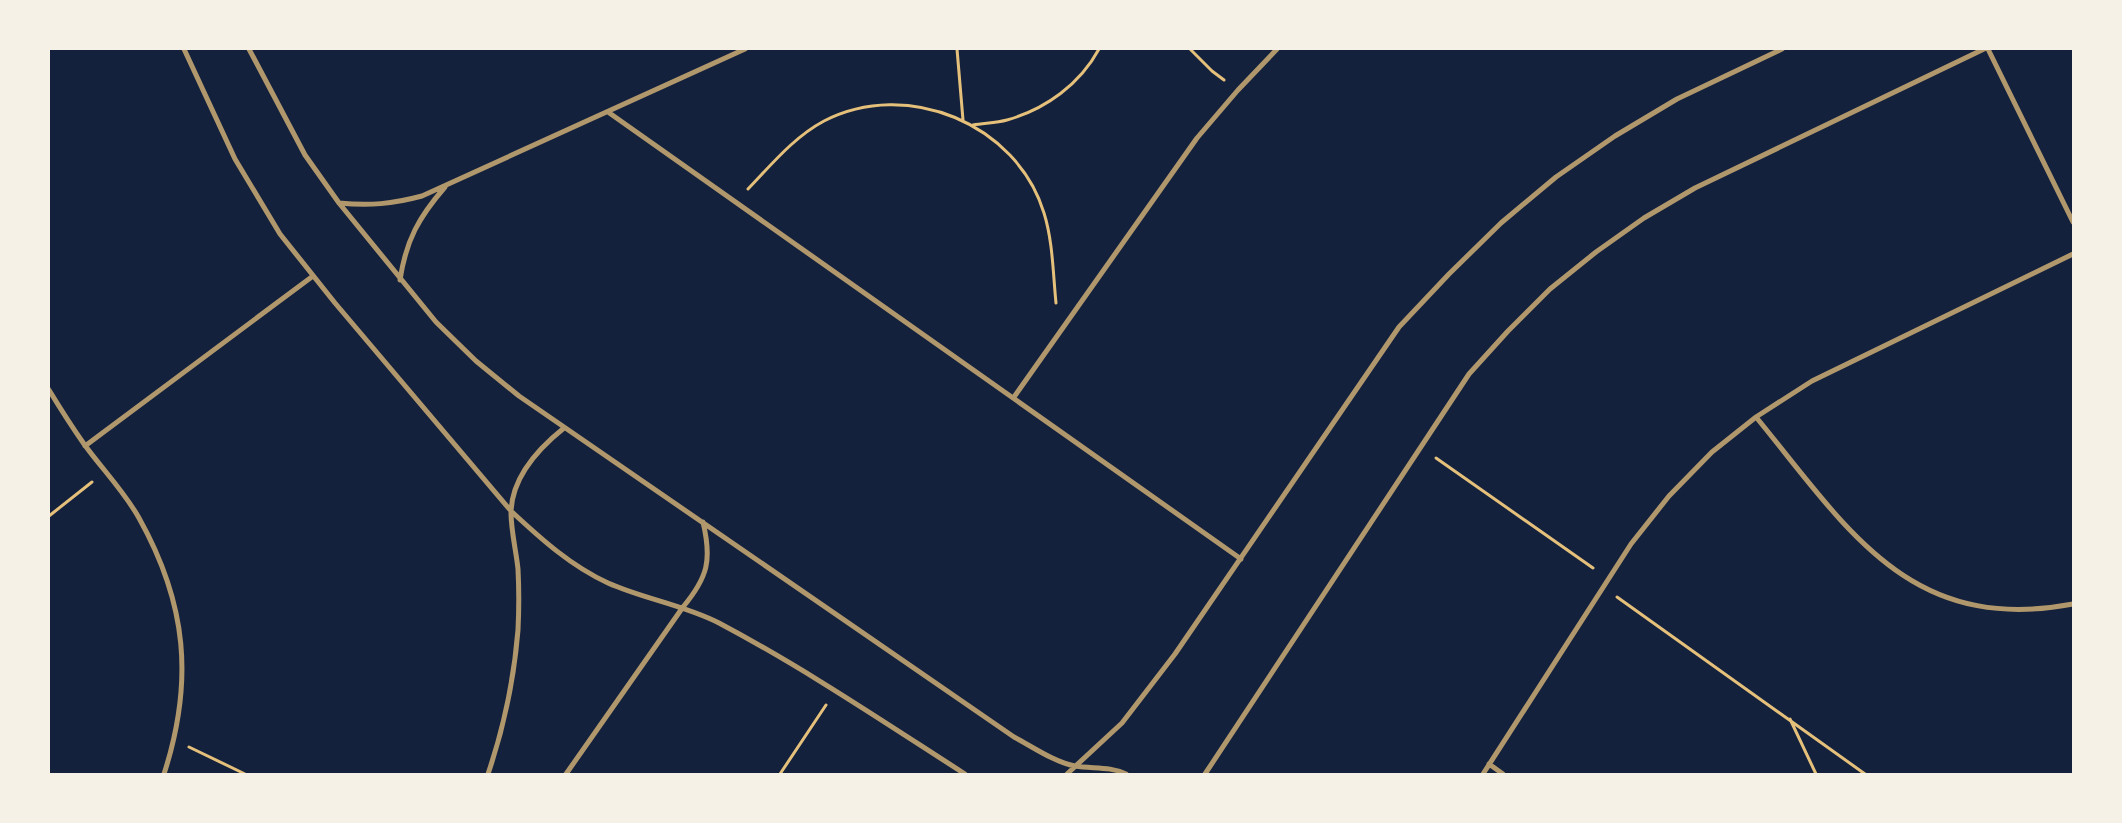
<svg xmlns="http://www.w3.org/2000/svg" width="2122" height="823" viewBox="0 0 2122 823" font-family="Quicksand,sans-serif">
<rect width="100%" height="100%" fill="#14213d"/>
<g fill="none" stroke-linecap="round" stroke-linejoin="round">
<path stroke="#e5c07b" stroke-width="3" d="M957 49 963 120
M1190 49 1212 71 1224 80
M973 125C984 123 996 123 1007 120 1046 109 1080 84 1099 49
M748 189C772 164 794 137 824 121 907 78 1017 124 1044 213 1053 242 1053 274 1056 303
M1436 458 1593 568
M49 516 92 482
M1617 597 1865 774
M1790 719 1816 774
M189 747 245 774
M780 774 826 705"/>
<path stroke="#b1986c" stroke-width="5" d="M184 49 235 159 280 234 335 303 511 511C541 539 571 566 608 583 644 599 684 605 719 623 804 668 884 722 965 774
M249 49 305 155 339 203 436 322 476 361 519 396 1014 737C1033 747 1054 762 1075 766 1093 769 1110 766 1126 774
M1988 49 2073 222
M608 112 1241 559
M339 203C370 206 392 204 422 196L745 49
M400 280C406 240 419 217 445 187
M49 390C60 408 72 427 84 444 102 469 124 491 139 518 187 604 194 681 164 774
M1014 397 1197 138 1238 90 1277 49
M1756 417C1847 528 1909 635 2073 604
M85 446 313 276
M1489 764 1503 774
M488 774C504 727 514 679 518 630 519 610 519 588 518 569 516 550 511 531 511 512 512 477 539 448 564 428
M566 774 683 607C708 577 712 560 703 522
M1067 774 1122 723 1175 654 1399 327 1449 274 1501 223 1556 177 1615 136 1677 99 1782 49
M1205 774 1469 374 1508 331 1550 289 1596 252 1644 218 1695 188 1984 49
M1483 774 1631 544 1669 496 1712 452 1756 417 1812 381 2073 254"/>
</g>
<rect width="2122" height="823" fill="none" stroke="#f6f1e7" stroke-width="100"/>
</svg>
